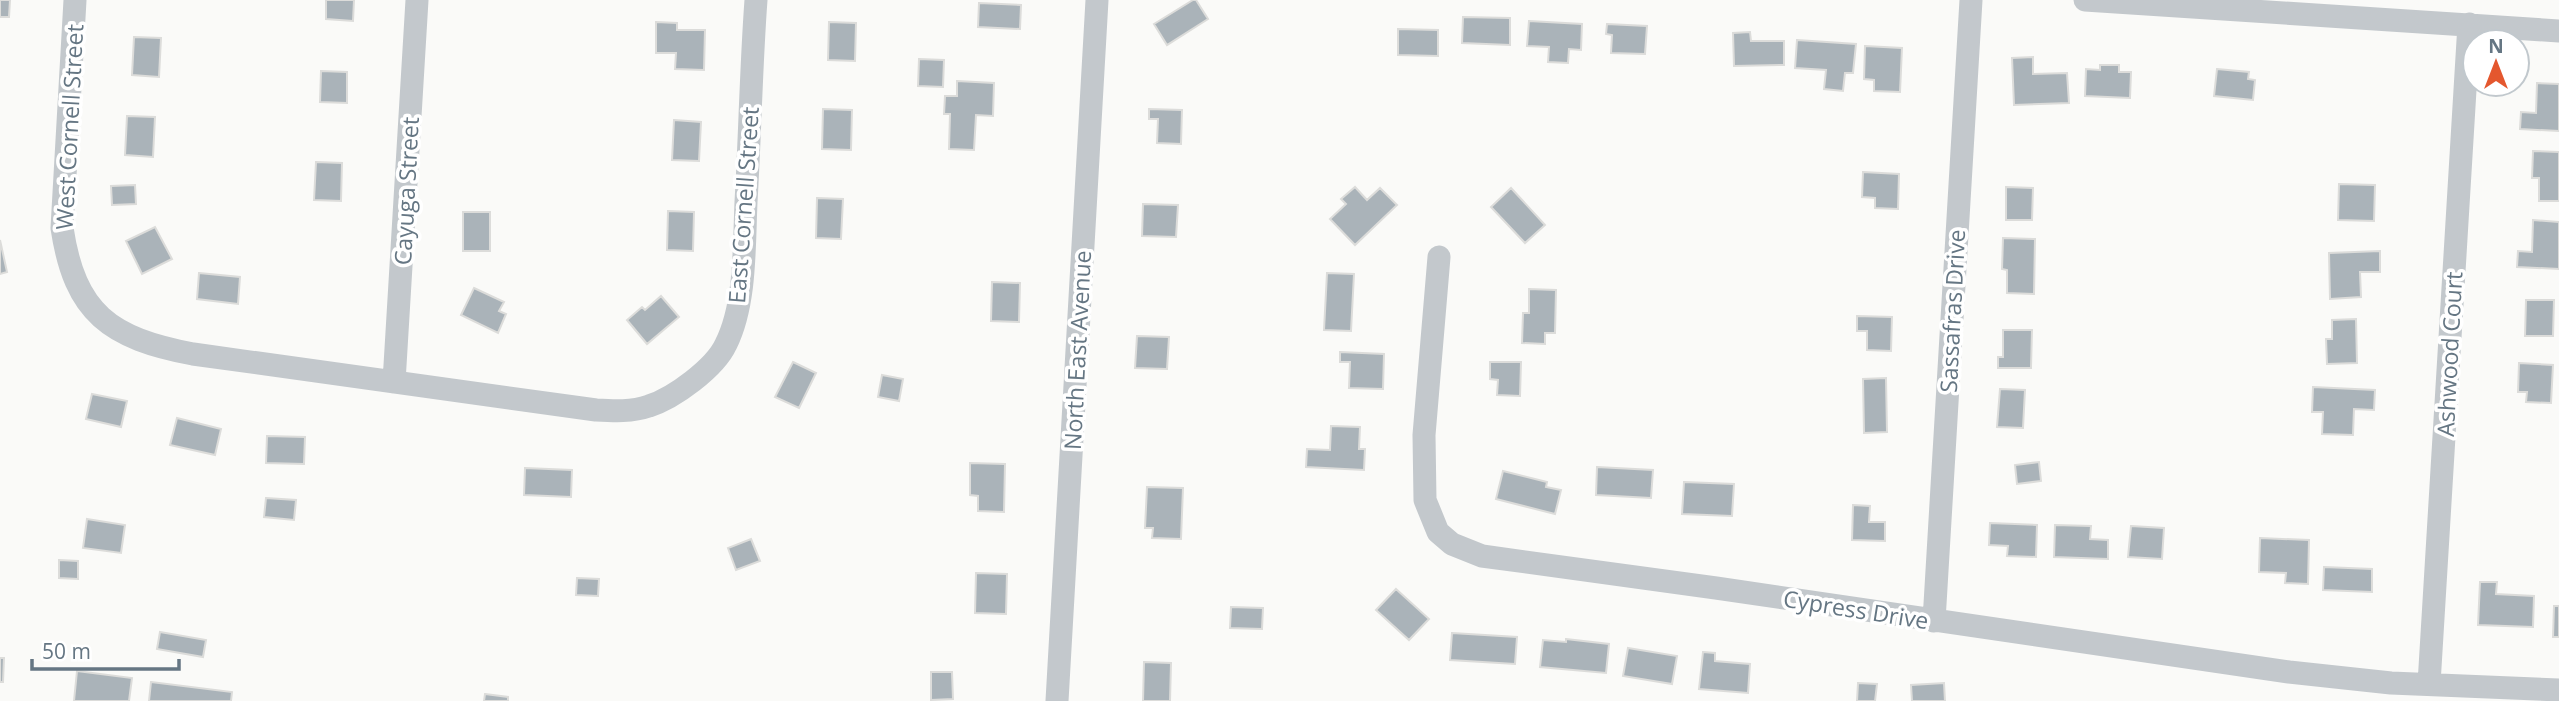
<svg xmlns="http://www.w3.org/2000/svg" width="2559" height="701" viewBox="0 0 2559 701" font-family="'Open Sans',sans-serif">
<rect width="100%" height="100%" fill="#fafaf8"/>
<path fill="#aab3b9" stroke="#dcdcda" stroke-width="2" d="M0 0H10L9 17H0Z
M326 0H354L353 21 326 19Z
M1193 0H1196L1208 19 1167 45 1154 24Z
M979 3 1021 5 1020 29 978 27Z
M1463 17 1510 18V45L1462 43Z
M1529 21 1582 24 1581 50 1569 49 1568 63 1548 62 1549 47 1527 46Z
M656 22 677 23V30H705L704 70 675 69 676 53H656Z
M829 22 856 23 855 61 828 60Z
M1607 24 1647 26 1645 54 1611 53 1612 35 1606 34Z
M1398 29 1438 30V56L1398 55Z
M1750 32 1751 41H1784V65L1734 66 1733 33Z
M134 37 161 38 159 77 132 75Z
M1797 40 1856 44 1853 73H1845L1843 91 1824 89 1826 70 1795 68Z
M1865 46 1902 48 1900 92 1874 91V80L1864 79Z
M2033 57V74L2067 73 2069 103 2014 105 2012 58Z
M919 59 944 60 943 87 918 86Z
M2100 65H2119V72H2131L2130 98 2085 96 2086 69 2100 70Z
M2217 69 2249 72 2248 79 2255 80 2253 100 2214 96Z
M321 71 347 72V103L320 102Z
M957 81 994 83 993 116 976 115 974 150 949 149 950 114H944L945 96H957Z
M2537 83 2559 84V131L2520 129 2521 112 2536 113Z
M823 109 852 110 851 150 822 149Z
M1149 109 1182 110 1181 144 1157 143 1158 119H1149Z
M127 116 155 117 153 157 125 155Z
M674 120 701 122 699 161 672 160Z
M2533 151 2559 152V201H2539V178H2532Z
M316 162 342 163 341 201 314 200Z
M1863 172 1899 174 1898 209 1875 208V198L1862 197Z
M2339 184 2375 185 2374 221 2338 220Z
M135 185 136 204 112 205 111 186Z
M1355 187 1367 200 1380 188 1397 205 1355 245 1330 219 1346 204 1341 199Z
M2006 187 2033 188 2032 220H2006Z
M1511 188 1545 225 1525 243 1491 207Z
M817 198 843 199 841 239 816 238Z
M1143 204 1178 205 1176 237 1142 236Z
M668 211 694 212 693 251 667 250Z
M463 212H490V251H463Z
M2533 220 2559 222V269L2517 267 2518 251 2532 252Z
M155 227 172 259 142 274 126 241Z
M2003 238 2035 239 2034 294 2007 293V270L2002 269Z
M0 240 7 272 0 274Z
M2380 251V272H2360L2361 297 2330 299 2329 253Z
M199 273 240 277 238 304 197 299Z
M1327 273 1354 274 1351 331 1324 330Z
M992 282 1020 283 1019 322 991 321Z
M474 288 504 302 499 311 506 314 498 333 461 315Z
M1529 289 1556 290 1555 333H1545V344L1522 343 1523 313H1529Z
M661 296 679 317 647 344 627 320 642 307 645 310Z
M2526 300H2554L2553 336H2525Z
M1857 316 1892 317 1891 351 1867 350V331H1857Z
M2356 319 2357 363 2327 364 2326 339H2332V320Z
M2003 330H2032L2031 368H1998V357H2003Z
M1137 336 1169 337 1167 369 1135 368Z
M1340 352 1384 354 1383 389 1349 388 1350 362H1340Z
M793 362 816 373 799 408 775 397Z
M1490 362H1521L1520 396 1497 395 1498 380 1490 379Z
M2519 363 2553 365 2551 403 2526 402 2527 392H2518Z
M882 375 903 379 899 401 878 397Z
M1886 378 1887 432 1864 433 1863 379Z
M2313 387 2375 390 2374 410 2354 409 2353 435 2322 434 2323 412H2312Z
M2000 389 2025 390 2023 428 1997 427Z
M92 394 127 401 121 427 86 419Z
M177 418 221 429 215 455 170 445Z
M1331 426 1360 427 1359 449H1365L1364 470 1306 467 1307 449 1330 450Z
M267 436 305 437 304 464 266 463Z
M2039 462 2041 481 2017 484 2015 465Z
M970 463 1005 464 1004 512 978 511V496L970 495Z
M1597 467 1653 470 1651 498 1596 495Z
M525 468 572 470 571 497 524 495Z
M1503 471 1547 482 1546 487 1561 490 1555 514 1496 499Z
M1684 482 1734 484 1732 516 1682 514Z
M1147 487 1183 488 1181 539 1152 538 1153 528H1145Z
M266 498 296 500 294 520 264 517Z
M1853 505 1870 506 1869 522H1885V541L1852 540Z
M87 519 125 525 121 553 83 548Z
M1990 523 2037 525 2036 557 2007 556 2008 546 1989 545Z
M2055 525 2091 526 2090 539 2108 540V559L2054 557Z
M2131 526 2164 528 2162 559 2128 557Z
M2260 538 2309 540 2308 584 2285 583 2286 573 2259 572Z
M751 539 760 561 736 570 728 548Z
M59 560 78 561V579L59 578Z
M2324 567 2372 569V592L2323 590Z
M976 573 1007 574 1006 614 975 613Z
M577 578 599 579 598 596 576 595Z
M2480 582H2497L2496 594 2534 596 2533 627 2478 625Z
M1396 589 1429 619 1409 640 1376 610Z
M2554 606H2559V637H2553Z
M1231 607 1263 608 1262 629 1230 628Z
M160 632 206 640 203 657 157 649Z
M1452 633 1517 637 1515 664 1450 660Z
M1566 639 1609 644 1606 673 1540 667 1543 640 1566 642Z
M1628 648 1677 656 1672 684 1623 676Z
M1703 652 1715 653V661L1750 664 1748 693 1699 689Z
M0 658H4L3 682H0Z
M1144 662 1171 663 1170 701H1143Z
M77 671 132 678 129 701H74Z
M931 672H952L953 699 931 700Z
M151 682 232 692 231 701H149Z
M1858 683 1877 684 1875 701H1857Z
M1944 683 1945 701H1912L1911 685Z
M485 694 508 697V701H484Z"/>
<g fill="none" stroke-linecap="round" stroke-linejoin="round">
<path stroke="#c3c8cc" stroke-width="23" d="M75 0 62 228C75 314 110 338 193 354L596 410C614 411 632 412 649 406 674 398 715 368 726 344 746 304 744 246 746 202 750 135 751 67 756 0
M2085 0 2559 31
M1439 257 1424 435 1425 500 1438 532 1452 544 1482 556 1716 588 2289 672 2391 683 2559 690
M394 382 417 0
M1934 621 1971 0
M2429 684 2469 24
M1057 701 1097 0"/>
</g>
<g text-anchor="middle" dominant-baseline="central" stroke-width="7" stroke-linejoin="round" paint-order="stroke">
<g font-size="23" fill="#657683" stroke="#fff">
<text transform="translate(69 127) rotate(-87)">West Cornell Street</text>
<text transform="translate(406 191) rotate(-87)">Cayuga Street</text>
<text transform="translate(743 205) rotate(-86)">East Cornell Street</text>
<text transform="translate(1952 311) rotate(-87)">Sassafras Drive</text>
<text transform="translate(1077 350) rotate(-87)">North East Avenue</text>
<text transform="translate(2449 354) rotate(-87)">Ashwood Court</text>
<text transform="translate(1856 609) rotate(9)">Cypress Drive</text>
</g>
</g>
<g transform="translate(2496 63)"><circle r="33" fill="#ffffff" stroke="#c1c8cd" stroke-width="2"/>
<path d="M0-5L12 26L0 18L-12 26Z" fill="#e4572e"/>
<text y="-10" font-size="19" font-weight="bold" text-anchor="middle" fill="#657683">N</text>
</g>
<path d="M32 659v10h147v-10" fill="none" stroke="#657683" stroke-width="3.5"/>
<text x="42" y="659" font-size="21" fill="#657683" stroke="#ffffff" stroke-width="5" paint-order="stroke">50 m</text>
</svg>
